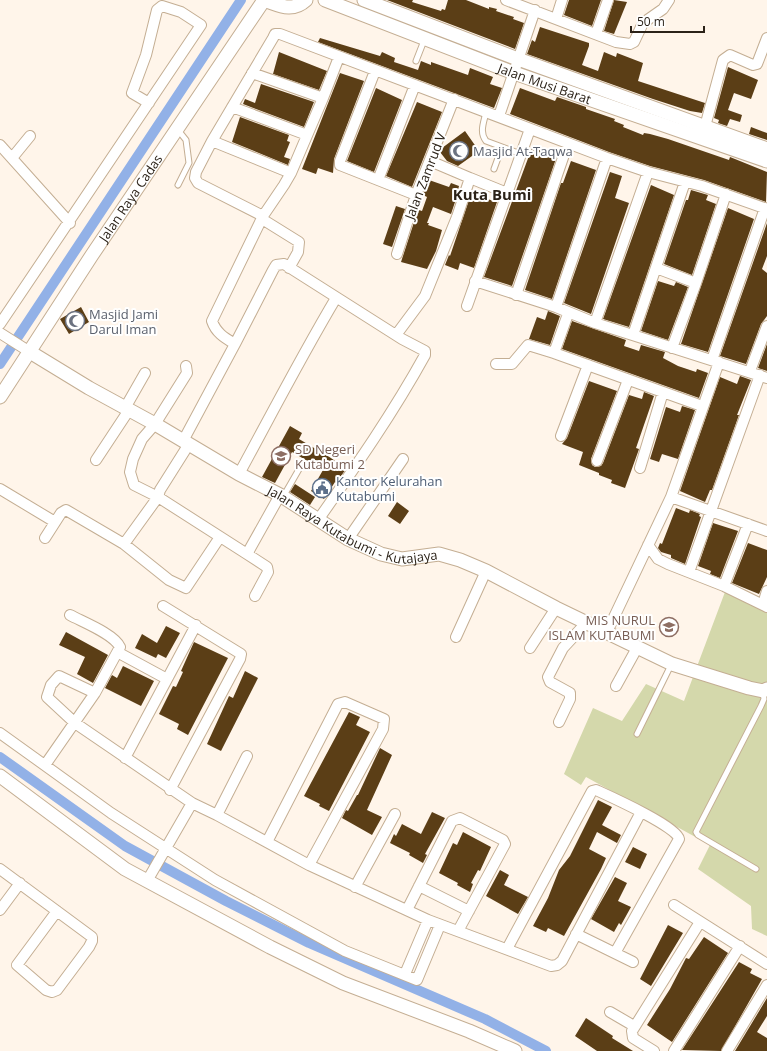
<svg xmlns="http://www.w3.org/2000/svg" width="767" height="1051" viewBox="0 0 767 1051" font-family="'Open Sans',sans-serif">
<rect width="100%" height="100%" fill="#fff5ea"/>
<path fill="#d4d8ab" d="M725 592 767 611V936L752 929 751 906 698 869 710 845 586 777 581 785 564 774 593 708 622 721 646 684 684 701Z"/>
<g fill="none" stroke-linecap="round" stroke-linejoin="round">
<path stroke="#92b1e7" stroke-width="10" d="M0 364 241 0
M0 757 125 846 226 901 309 943 485 1019 546 1051"/>
</g>
<path fill="#5b3e16" d="M387 0H413L412 2 441 11 442 9 445 10 448 0H466L489 9V7L497 9 496 11 514 17 513 19 524 23 515 49Z
M569 0H601L592 26 564 15Z
M614 0 627 2 614 34 604 31Z
M540 27 589 43V46L582 65 598 71 604 52 616 57 617 53 643 63 638 81 705 103 702 113 690 111 653 99 527 54 532 40 535 42Z
M320 38 380 56 382 52 395 58 394 62 418 70 421 61 431 65V62L468 75 470 68 493 77 490 84 502 88 494 108 318 42Z
M279 52 327 71 319 90 273 74Z
M728 67 758 80 751 99 734 93 728 110 742 115 740 122 730 119 727 126 718 123 719 120 714 118Z
M340 73 364 81 334 159 333 173 318 168 316 174 302 169Z
M261 84 314 102 304 127 243 104 245 99 255 103Z
M376 88 402 100 374 172 347 161Z
M520 88 555 101 557 97 586 107V109L615 119 614 121 624 125 623 127 643 135 644 133 650 134 668 139 729 160 730 157 767 172 766 202 704 180 650 166 609 152 510 114Z
M417 102 442 112 412 187 386 176Z
M240 117 289 135 287 141 290 142 284 157 290 159 288 165 232 142Z
M751 127 767 133V140L749 134Z
M465 131 479 151 458 166 447 161 440 152 442 148Z
M533 145 558 153 512 286 484 277Z
M571 161 596 170 552 299 525 290 561 183H563Z
M610 172 622 176 615 198 629 203 591 314 564 303Z
M429 180 449 187 451 183 459 186 458 190H459L451 214 433 207 427 223H429L428 225 442 230 436 251 427 269 401 262 417 213 419 210 422 211 427 197 423 195Z
M651 185 674 195 629 327 603 319Z
M691 190 708 195 706 200 716 204 692 275 664 264 686 200H688Z
M471 194 497 202 474 268 460 263 458 270 445 265 449 255 450 256Z
M396 206 405 209 392 247 383 244Z
M728 208 754 219 708 352 681 344Z
M767 223V256L762 269 767 273V316L761 324 746 364 720 356Z
M658 281 674 286 676 282 688 287 668 340 641 331Z
M81 307 89 322 69 334 60 319Z
M548 311 560 316 550 345 529 339 537 317 545 320Z
M572 321 626 340 624 346 639 351 641 345 665 352 663 358 678 366 696 372 697 369 708 373 699 398 562 349Z
M767 344V371L758 368Z
M740 376 751 380 737 415H739L712 490H710L705 502 680 491 720 377 737 384Z
M589 381 617 391 591 459 592 465 595 467 601 466 603 463 629 395 642 399 644 392 654 396 636 448 639 449 638 452 625 488 611 483 612 480 599 475V473L579 465 583 452 562 444 567 438Z
M682 406 695 410 678 459 662 454 659 462 650 459 666 407 680 412Z
M290 426 302 433 299 439 331 458 346 469 336 483 335 482 324 499 311 491 323 470 292 452 275 483 262 477Z
M295 484 315 497 310 505 290 492Z
M397 502 409 511 400 524 388 516Z
M676 508 689 513 690 510 700 514 699 516 701 517 685 564 671 558V555L661 552 658 548 660 543 662 544Z
M713 523 738 531 720 578 710 574 711 571 698 566Z
M748 543 767 550V577L759 594 732 583Z
M166 626 180 633 166 658 158 654 156 658 135 648 142 634 157 643Z
M66 632 108 655 93 683 77 674 85 657 59 645Z
M194 642 228 658 188 735 177 729 179 724 159 714 173 686 176 687 183 672 181 671Z
M123 666 154 681 141 706 105 688 112 675 117 678Z
M245 671 258 678 221 751 207 744 229 696 233 698Z
M349 712 360 717 356 725 370 732 329 811 319 806 320 804 304 796Z
M380 748 392 755 367 810 382 817 372 835 342 818 346 810 348 811 357 795H358Z
M598 800 612 807 602 825 621 835 617 843 597 832 589 849 606 858 601 869 564 936 548 928 546 932 533 926 548 898 559 870 570 856Z
M432 812 445 818 425 854 427 855 423 863 409 855 410 853 390 843 394 834 396 836 402 824 421 834Z
M463 832 491 847 480 871 478 870 471 883 473 884 470 892 457 885 458 883 439 873 453 843 457 845Z
M633 847 647 854 640 869 625 862Z
M500 870 509 875 504 885 528 897 518 914 486 896Z
M615 877 627 883 618 901 631 907 621 925 619 923 614 932 591 919Z
M668 925 683 933 651 986 640 979Z
M704 937 728 953 672 1042 647 1025 670 989 686 958 689 959Z
M739 962 752 969 750 973 762 979 721 1051 682 1050Z
M767 998V1016L757 1032 767 1038V1051H735Z
M586 1018 613 1036 612 1038 633 1051H597L575 1036Z"/>
<g fill="none" stroke-linecap="round" stroke-linejoin="round">
<defs>
<path id="service" d="M416 61 425 38
M486 112C484 122 479 132 486 141L521 154
M178 130 186 140 189 163 178 185
M494 169 502 147
M283 497 302 464
M637 734 671 665
M756 869 698 835 696 832 761 706 764 699 763 692"/>
<path id="minor" d="M506 0 616 42 630 44 634 42 643 23 663 9 669 0
M556 19 562 0
M596 34 608 0
M375 71 340 161V165L416 195
M252 73 323 98
M232 107 307 135
M499 116 535 10
M703 134 723 60 730 55 753 65 757 64 767 38
M212 141 291 173
M0 145 70 223
M12 158 30 136
M470 178 507 193
M378 180 415 85
M263 216 198 183 195 178 196 172 212 141 273 38 275 34H280L607 158 648 172 702 186 767 209
M262 219 299 242 298 252 289 268
M397 254 416 195 454 99
M656 268 696 283
M475 281 556 307 595 323 767 378
M516 295 568 143
M467 306 530 129
M556 307 607 158
M595 323 648 172
M0 324 201 25 181 12 162 6 157 10 146 55 132 93 149 103
M0 333 30 352
M396 335 425 296 457 217 470 178 430 161
M633 335 685 182
M235 344 273 270 276 265 284 264 402 339 425 351V355C393 413 356 466 318 520
M672 348 696 283 726 194
M554 353 702 406
M712 360 765 208
M496 364H512L528 345 554 353 568 314
M750 371 767 326
M125 408 145 373
M561 436 588 365
M183 441 235 344C225 338 216 333 212 321L263 216 284 185 291 173 323 98 339 57
M189 444 160 490 158 497 247 554 280 495
M96 460 129 410
M597 461 628 380
M640 468 663 392
M239 474C271 415 302 355 336 298
M0 489 55 522
M671 497 767 531
M45 538 61 513 66 510 124 544 169 580 186 588 220 537
M348 539 403 459
M124 544 158 497 134 485 130 472 133 459 142 439 155 424 187 373 186 366
M648 545 658 559 668 564 724 586 767 607
M247 554 267 567 268 572 255 596
M689 572 760 375
M724 586 748 524
M763 604 767 591
M163 606 241 654 240 659 170 790
M607 632 671 497 719 362
M456 637 486 571
M530 648 556 608
M119 653 167 679
M616 686 637 648
M95 693 59 676 51 685 47 697 75 723 192 803
M559 722 570 699V693L550 682 548 677 563 648 587 622
M0 733 111 813 215 880 345 951 417 980 440 925
M125 758 196 625
M45 765 95 693 120 647C114 634 83 622 70 615
M217 815 247 756
M267 842 338 704 345 702 384 719 383 729 309 865
M0 869 92 937V941L89 947 57 990 52 992 46 990 17 965 57 911
M147 881 192 803 217 815 309 865 428 920 551 966 557 965 562 961 641 812
M419 886 469 911
M355 887 395 814
M674 905 767 964
M0 910 20 883
M407 910 452 821 460 818 503 840 505 844 458 931
M576 934 633 962
M507 949 592 791 596 790C609 796 678 827 679 839L615 953
M405 974 428 920
M610 1012 634 1026
M654 1051 633 1038 632 1031 700 922
M674 1051 740 946
M727 1051 767 985"/>
<g id="tertiary">
<path d="M264 0C279 5 292 13 306 0"/>
<path id="s1" d="M325 0 514 73 767 161"/>
<path d="M364 0 518 59 767 149"/>
<path id="s2" d="M30 352 89 388 155 424 239 474 280 495 348 539 381 554 402 559 439 554 460 560 486 571 556 608 672 664 749 688 763 691 767 689"/>
<path id="s3" d="M0 397 92 255 264 0"/>
<path d="M0 776 125 869 270 947 343 983 469 1031 515 1051"/>
</g>
</defs>
<use href="#service" stroke="#c4ae93" stroke-width="7"/>
<use href="#minor" stroke="#c4ae93" stroke-width="12"/>
<use href="#tertiary" stroke="#c4ae93" stroke-width="15"/>
<use href="#service" stroke="#fff" stroke-width="5"/>
<use href="#minor" stroke="#fff" stroke-width="10"/>
<use href="#tertiary" stroke="#fff" stroke-width="13"/>
</g>
<defs>
<symbol id="mosque-ring" viewBox="-11 -11 22 22"><circle r="9.5" fill="#fff" stroke="#6b7280" stroke-width="1.5"/><path d="M3.5-4.9A6 6 0 1 0 3.5 4.9A5 5 0 1 1 3.5-4.9Z" fill="#6b7280"/></symbol>
<symbol id="school-ring" viewBox="-11 -11 22 22"><circle r="9.5" fill="#fff" stroke="#8d6e63" stroke-width="1.5"/><path d="M0-5L7-2L0 1L-7-2ZM-4 1L0 2.5L4 1V4Q0 6-4 4Z" fill="#8d6e63"/></symbol>
<symbol id="civic-ring" viewBox="-11 -11 22 22"><circle r="9.5" fill="#fff" stroke="#5c6f8a" stroke-width="1.5"/><path d="M-.6-6.5H3V-4.5H.6V-3L4-1V1h2V6H-6V1h2V-1L-.6-3ZM-1.2 2.5V6h2.4V2.5Z" fill="#5c6f8a"/></symbol>
</defs>
<g fill-rule="evenodd">
<use href="#mosque-ring" x="448" y="140" width="22" height="22"/>
<use href="#mosque-ring" x="64" y="310" width="22" height="22"/>
<use href="#school-ring" x="270" y="445" width="22" height="22"/>
<use href="#civic-ring" x="311" y="477" width="22" height="22"/>
<use href="#school-ring" x="658" y="616" width="22" height="22"/>
</g>
<g text-anchor="middle" dominant-baseline="central" stroke-width="4" stroke-linejoin="round" paint-order="stroke">
<g font-size="13" fill="#2b2218" stroke="#fff">
<text stroke="none"><textPath href="#s1" startOffset="235">Jalan Musi Barat</textPath></text>
<text transform="translate(425 176) rotate(-69)">Jalan Zamrud V</text>
<text stroke="none"><textPath href="#s3" startOffset="238">Jalan Raya Cadas</textPath></text>
<text stroke="none"><textPath href="#s2" startOffset="369">Jalan Raya Kutabumi - Kutajaya</textPath></text>
</g>
<g font-size="13" fill="#5b616d" stroke="#fff" text-anchor="start">
<text x="473" y="151">Masjid At-Taqwa</text>
<text x="89" y="314">Masjid Jami<tspan x="89" dy="15">Darul Iman</tspan></text>
</g>
<g font-size="13" fill="#785e54" stroke="#fff" text-anchor="start">
<text x="295" y="449">SD Negeri<tspan x="295" dy="15">Kutabumi 2</tspan></text>
<text x="655" y="620" text-anchor="end">MIS NURUL<tspan x="655" dy="15">ISLAM KUTABUMI</tspan></text>
</g>
<g font-size="13" fill="#4e5e75" stroke="#fff" text-anchor="start">
<text x="336" y="481">Kantor Kelurahan<tspan x="336" dy="15">Kutabumi</tspan></text>
</g>
<g font-size="15" font-weight="bold" fill="#2b2218" stroke="#fff">
<text x="492" y="194">Kuta Bumi</text>
</g>
</g>
<path d="M631 26v6h73v-6" fill="none" stroke="#2b2218" stroke-width="2"/>
<text x="637" y="26" font-size="12" fill="#2b2218" stroke="#ffffff" stroke-width="3" paint-order="stroke">50 m</text>
</svg>
